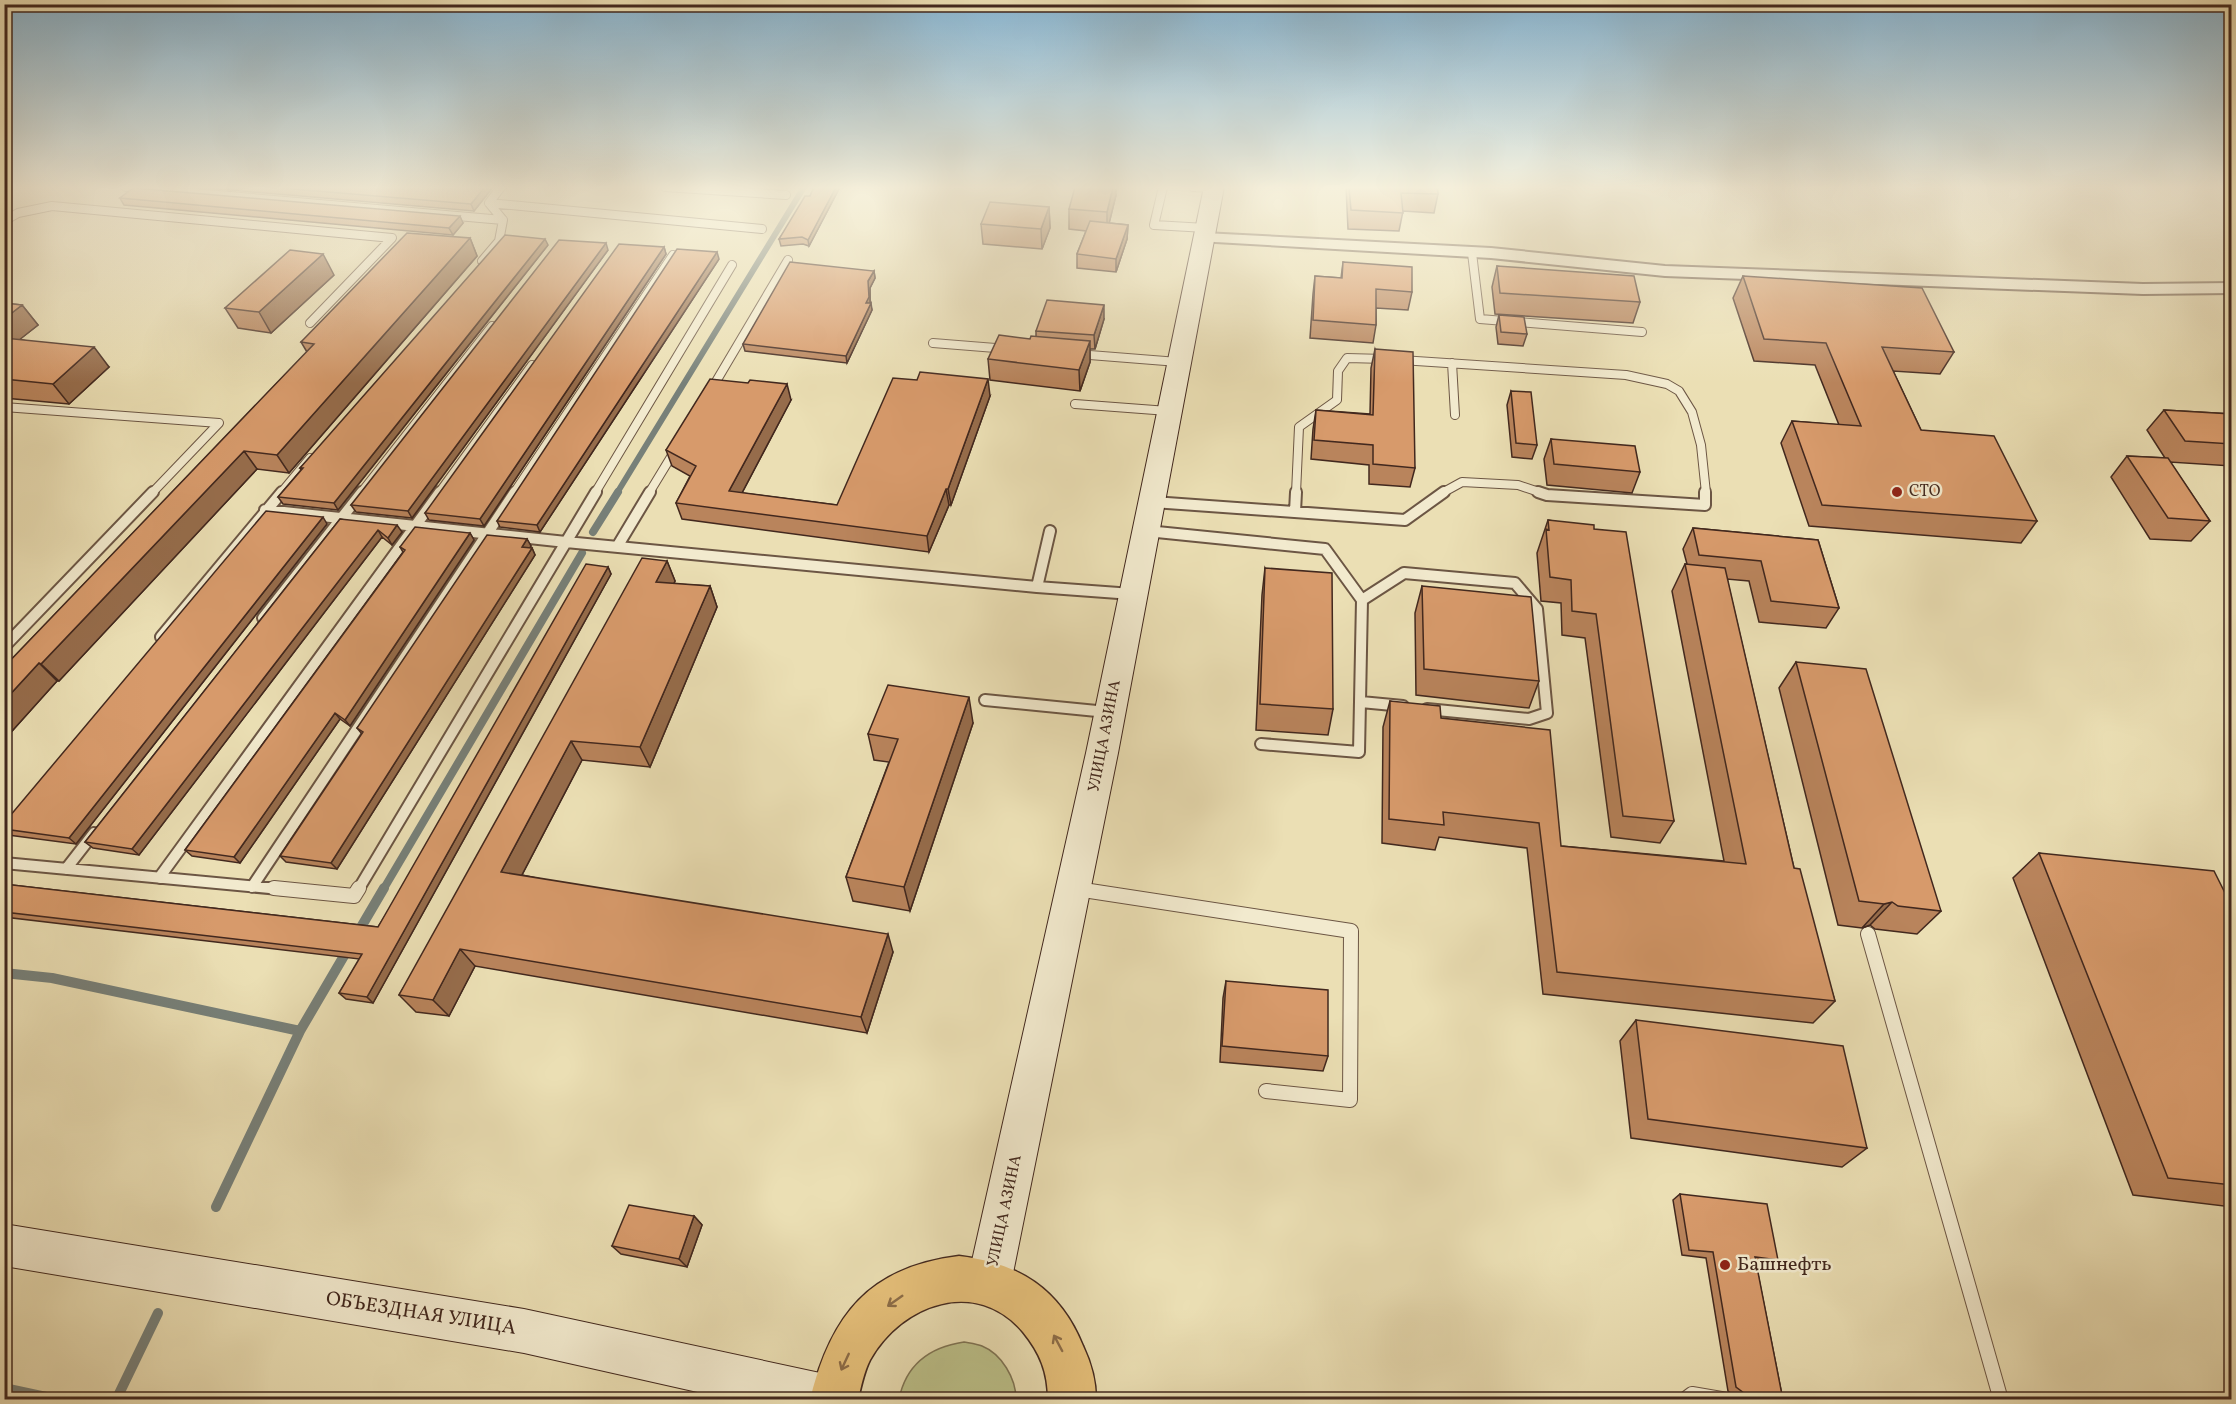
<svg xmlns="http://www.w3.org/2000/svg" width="2236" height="1404" viewBox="0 0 2236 1404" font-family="Vollkorn,serif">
<rect width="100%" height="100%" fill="#ebdfb4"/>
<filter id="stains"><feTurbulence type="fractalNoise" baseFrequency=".00333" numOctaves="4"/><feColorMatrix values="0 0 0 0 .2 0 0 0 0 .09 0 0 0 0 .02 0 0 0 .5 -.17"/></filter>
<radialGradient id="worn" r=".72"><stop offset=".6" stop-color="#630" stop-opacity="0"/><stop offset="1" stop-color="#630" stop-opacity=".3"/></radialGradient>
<path fill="#bcc18a" stroke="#7f7454" stroke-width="1.5" d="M964 1342C969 1343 977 1344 982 1346 1002 1354 1016 1379 1016 1399H899C906 1365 930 1347 964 1342Z"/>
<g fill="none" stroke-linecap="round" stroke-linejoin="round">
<path stroke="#778079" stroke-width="6" d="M617 493 804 187"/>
<path stroke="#778079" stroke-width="8" d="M593 532 618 492
M383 890 582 553"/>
<path stroke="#778079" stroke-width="10" d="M357 934 384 888
M4 973 52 978 300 1031
M216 1207 300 1031 348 949
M4 1388 60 1400
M116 1400 158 1313"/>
<defs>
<path id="lane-far2" d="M126 187 503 220
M665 187 786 195
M1163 187 1154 225 1206 228
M1193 187 1214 188
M489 203 762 229
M4 221 18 213 52 206 392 238 310 323
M1472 253 1480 319 1642 332
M482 261 499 241 503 220 489 203 501 187
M933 343 1008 349
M1077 354 1178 362
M1401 360 1626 375 1667 384 1679 391 1692 412 1701 445 1706 493
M1452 363 1455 415
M711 390 788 260
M1075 404 1168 411
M4 407 219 423 152 493
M281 493 310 458
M361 493 492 326
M439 493 532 365
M514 493 673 255
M595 493 732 265
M649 493 677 447
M1296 493 1299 427 1337 400 1338 371 1347 358 1385 359
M1442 493 1462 482 1518 485 1542 493"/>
<path id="lane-far1" d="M1538 492 1547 495 1705 505V492
M1153 502 1405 520 1444 492
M265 510 566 542 1037 587
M1295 512 1296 492
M1050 531 1037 587 1132 594
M1147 531 1325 549 1362 600 1359 752 1261 744
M617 547 650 492
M1362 600 1404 573 1515 583 1537 609 1547 713 1529 719 1427 709
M263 618 362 492
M161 637 282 492
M4 647 153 492
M985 700 1107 712
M1361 702 1403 706
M4 863 290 890
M66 869 94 833
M159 878 440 492
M252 887 515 492
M1077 889 1083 890
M358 890 596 492"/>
<path id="lane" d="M274 888 354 896 359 888
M1077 889 1351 931 1350 1100 1266 1091
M1868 934 2001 1400
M1684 1400 1692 1394 1727 1400"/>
<path id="street" d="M1204 233 1491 248 1665 266 2143 284 2232 283V293L2143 294 1665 276 1491 258 1198 241 1196 238 1198 235Z"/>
<path id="secondary" d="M1204 187H1224L1118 753 1011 1283 1004 1298 989 1305 974 1298 967 1283 1086 753Z
M4 1224 524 1309 834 1376 850 1383 857 1399 733 1400 524 1353 4 1266Z"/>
<path id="primary" d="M959 1256C1019 1263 1060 1289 1083 1346 1091 1363 1096 1380 1096 1400H1048C1048 1372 1040 1353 1023 1332 977 1277 902 1303 870 1360 864 1372 861 1386 858 1400H810C831 1315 869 1267 959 1256Z"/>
</defs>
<use href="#lane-far2" stroke="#6c5644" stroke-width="10"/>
<use href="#lane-far1" stroke="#6c5644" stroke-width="14"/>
<use href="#lane" stroke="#6c5644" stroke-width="16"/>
<use href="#street" stroke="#6c5644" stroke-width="4"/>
<use href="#secondary" stroke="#42281e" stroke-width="2"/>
<use href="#primary" stroke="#42281e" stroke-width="3"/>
<use href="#lane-far2" stroke="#f2eace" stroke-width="8"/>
<use href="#lane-far1" stroke="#f2eace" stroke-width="10"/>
<use href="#lane" stroke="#f2eace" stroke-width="14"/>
<use href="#street" fill="#f2eace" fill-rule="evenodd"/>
<use href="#secondary" fill="#f2eace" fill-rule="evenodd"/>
<use href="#primary" fill="#e6c07a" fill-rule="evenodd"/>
</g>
<path fill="#b9845c" stroke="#42281e" stroke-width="1.5" d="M196 187H493L474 211Z
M814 187H840L809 246 803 244 781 246 779 239 810 196Z
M1346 187H1437L1438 194 1434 213 1403 211 1399 231 1348 229Z
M1116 195 1109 223 1128 225 1127 239 1116 272 1077 268V254L1086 231 1069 229V209Z
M120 198 463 223 453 235 124 205Z
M1049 207 1050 228 1042 249 983 244 981 224Z
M470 238 477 256 289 473 257 469 59 681H57L4 740V667L307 352 301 342Z
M548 245 338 510 283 504 278 497 301 470 300 468Z
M664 247 666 254 484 526 429 520 425 513Z
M608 250 412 518 356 512 351 505Z
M719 259 540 532 500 527 497 521Z
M1343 262 1412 292 1408 310 1376 308V325L1373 343 1310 338 1313 294 1315 276 1341 278Z
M1497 266 1640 302 1633 323 1495 314 1492 287Z
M874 271 875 278 870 288V303L872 310 847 363 745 351 743 344Z
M334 275 271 333 238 328 225 308Z
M1743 276 1954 352 1940 374 1893 371 1921 430 2037 521 2021 543 1809 526 1781 443 1792 421 1839 425 1815 365 1754 361 1733 298Z
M4 303 22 305 38 325 20 339 109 367 69 404 4 398Z
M1499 315 1527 334 1523 346 1498 344 1496 327Z
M1104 319 1095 349H1090V362L1080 391 990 380 988 359 1036 337V331Z
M1375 349 1415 468 1410 487 1369 484V465L1311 459 1313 429 1316 410 1370 414 1371 368Z
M1511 391 1537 445 1532 459 1512 457 1507 405Z
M990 396 951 505H949L929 552 682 519 676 503 690 476 672 466 666 450 791 400 742 493 837 505Z
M2164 410 2232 414V466L2170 462 2210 521 2191 541 2150 539 2111 477 2127 456 2165 458 2147 430Z
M1551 439 1640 472 1632 493 1547 485 1544 459Z
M340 519 402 532 392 545 382 537 139 855 93 848 85 842Z
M1548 520 1594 529 1674 821 1660 843 1611 837 1585 638 1562 635 1561 603 1541 601 1537 553Z
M327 524 76 844 8 835 4 832V823Z
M1693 528 1818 540 1839 608 1826 628 1759 622 1749 581 1727 579 1794 868 1835 1001 1813 1023 1543 994 1527 848 1439 837 1435 850 1382 843 1383 727 1390 701 1441 718 1561 846 1724 861 1672 591 1685 564H1687L1683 549Z
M470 533 474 540 350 726 340 719 240 863 192 856 185 850 403 552 400 547Z
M527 539 531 546 530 548H532L535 555 337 869 286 862 280 856 362 734 357 728Z
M667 561 675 581 674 584 710 586 717 607 650 767 582 760 522 875 893 952 867 1033 475 966 449 1016 416 1012 399 995Z
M608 567 611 574 373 1003 346 999 339 993 360 959 4 917V884L378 927Z
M1265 568 1333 709 1328 735 1256 730 1262 595Z
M1422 586 1539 681 1529 708 1416 695 1415 613Z
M1796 662 1941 911 1917 934 1875 929 1870 925 1862 928 1838 925 1779 688Z
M973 723 910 911 853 901 846 877 889 762 874 760 868 734Z
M2039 853 2232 907V1207L2133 1195 2013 878Z
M1226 981 1328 1056 1323 1071 1220 1062 1223 998Z
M1636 1020 1867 1148 1842 1167 1631 1138 1620 1041Z
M1680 1194 1778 1260 1770 1266 1756 1264 1783 1400H1736V1397L1728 1391 1706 1258 1682 1255 1673 1200Z
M694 1216 702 1225 687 1267 621 1254 612 1246Z"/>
<path fill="#966c4b" stroke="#42281e" stroke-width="1.5" d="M485 187H493L474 211 471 204Z
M836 187H840L809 246 808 240Z
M1113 187H1116V195L1107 232V212Z
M1049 207 1050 228 1042 249 1041 229Z
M460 216 463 223 453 235 449 228Z
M1128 225 1127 239 1116 272V259Z
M470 238 477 256 289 473 277 455Z
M545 239 548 245 338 510 334 503Z
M606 243 608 250 412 518 408 511Z
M664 247 666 254 484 526 480 519Z
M717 252 719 259 540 532 537 525Z
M323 254 334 275 271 333 259 312Z
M874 271 875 278 870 288V304L866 303 868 281Z
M871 303 872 310 847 363 846 356Z
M22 305 38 325 4 352V319Z
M1104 305V319L1095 349 1094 335Z
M1090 341V362L1080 391 1079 370Z
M94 347 109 367 69 404 53 384Z
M988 379 990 396 951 505 948 489Z
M787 384 791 400 734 508 729 491Z
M244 451 257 469 59 681 41 664Z
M946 489 949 505 929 552 927 536Z
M323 517 327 524 76 844 69 838Z
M397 525 402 532 392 545 388 538Z
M378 530 382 537 139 855 132 849Z
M470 533 474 540 350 726 345 720Z
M527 539 531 546 526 554 522 547Z
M532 548 535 555 337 869 331 863Z
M667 561 675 581 664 603 656 582Z
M608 567 611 574 373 1003 367 997Z
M710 586 717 607 650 767 640 747Z
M39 663 57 681 4 740V701Z
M969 697 973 723 910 911 904 887Z
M335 713 340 719 240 863 234 857Z
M571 741 582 760 514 890 501 872Z
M1892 902 1870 925 1862 928 1884 904Z
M888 934 893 952 867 1033 861 1017Z
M460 949 475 966 449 1016 433 1000Z
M694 1216 702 1225 687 1267 679 1259Z"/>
<path fill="#d79a6b" stroke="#42281e" stroke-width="1.5" d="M269 187H485L471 204Z
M814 187H836L808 240 802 237 779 239 805 196H810Z
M1075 187H1113L1107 212 1069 209Z
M1349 187H1437L1438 194 1401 193 1403 213 1351 210Z
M133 188 460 216 449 228 120 198Z
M990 202 1049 207 1041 229 981 224Z
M1090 221 1128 225 1116 259 1077 254Z
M407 233 470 238 277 455 244 451 41 664 39 663 4 701V667L314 344 301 342Z
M505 235 545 239 334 503 278 497 303 468H300Z
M559 240 606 243 408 511 351 505Z
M619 244 664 247 480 519 425 513Z
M677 249 717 252 537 525 497 521Z
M290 250 323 254 259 312 225 308Z
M790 262 874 271 868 281 869 297 866 303H871L846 356 743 344Z
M1343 262 1412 267V292L1376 289V325L1313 320 1315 276 1342 278Z
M1497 266 1634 276 1640 302 1500 293Z
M1743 276 1922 288 1954 352 1882 347 1921 430 1994 436 2037 521 1822 505 1792 421 1861 426 1826 343 1764 339Z
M1047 300 1104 305 1094 335 1036 331Z
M4 303 22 305 4 319Z
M1499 315 1524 317 1527 334 1501 332Z
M999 335 1030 339 1031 336 1090 341 1079 370 988 359Z
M4 338 94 347 53 384 4 379Z
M1375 349 1413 352 1415 468 1373 464V445L1314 440 1316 410 1373 415Z
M920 372 988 379 948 489H946L927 536 676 503 696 466 666 450 710 379 748 383 750 380 787 384 729 491 837 505 893 378 917 380Z
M1511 391 1531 392 1537 445 1516 443Z
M2164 410 2232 414V444L2185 441Z
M1551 439 1635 446 1640 472 1554 464Z
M2127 456 2168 458 2210 521 2168 518Z
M266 511 323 517 69 838 4 829V823Z
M340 519 397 525 388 538 378 530 132 849 85 842Z
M1548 520 1594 525V529L1626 532 1674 821 1623 816 1596 614 1572 611 1571 580 1550 577 1546 529 1549 530Z
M415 527 470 533 345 720 335 713 234 857 185 850 405 550 400 547Z
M1693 528 1818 540 1839 608 1771 601 1761 561 1699 555Z
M487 535 527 539 522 547 532 548 331 863 280 856 363 732 357 728Z
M642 558 667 561 656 582 710 586 640 747 571 741 501 872 888 934 861 1017 460 949 433 1000 399 995Z
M586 564 608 567 367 997 339 993 362 954 4 912V884L378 927Z
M1685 564 1725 568 1794 868 1800 869 1835 1001 1557 972 1539 823 1443 812 1444 825 1389 819 1390 701 1440 706 1441 718 1550 730 1561 846 1746 864Z
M1265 568 1332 573 1333 709 1260 704Z
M1422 586 1531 597 1539 681 1424 669Z
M1796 662 1866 669 1941 911 1898 906 1892 902 1884 904 1859 901Z
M888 685 969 697 904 887 846 877 898 739 868 734Z
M2039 853 2214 871 2232 907V1185L2168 1178Z
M1226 981 1328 990V1056L1222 1046Z
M1636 1020 1843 1046 1867 1148 1648 1119Z
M1680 1194 1767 1204 1778 1260 1755 1257 1783 1400H1743L1744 1398V1393L1736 1387 1713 1252 1689 1250Z
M629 1205 694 1216 679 1259 612 1246Z"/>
<defs><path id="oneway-shaft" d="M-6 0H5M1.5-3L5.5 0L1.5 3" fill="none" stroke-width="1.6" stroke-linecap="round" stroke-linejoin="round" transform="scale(1.5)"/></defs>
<g stroke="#8c6c47">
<use href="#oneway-shaft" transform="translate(895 1301) rotate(145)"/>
<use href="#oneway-shaft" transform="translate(1058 1343) rotate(-118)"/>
<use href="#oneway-shaft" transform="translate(845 1362) rotate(115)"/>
</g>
<linearGradient id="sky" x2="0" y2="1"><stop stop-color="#89b7d4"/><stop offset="0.49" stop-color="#f6f1dd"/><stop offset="1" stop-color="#f6f1dd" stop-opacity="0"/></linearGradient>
<rect width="2236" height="383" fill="url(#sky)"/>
<g fill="#8f2418" stroke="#f2eace" stroke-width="2">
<circle cx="1897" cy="492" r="6"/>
<circle cx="1725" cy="1265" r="6"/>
</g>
<g text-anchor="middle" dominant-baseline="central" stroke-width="5" stroke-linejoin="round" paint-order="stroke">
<g font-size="16" fill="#42281e" stroke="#f2eace" text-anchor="start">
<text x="1909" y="492">СТО</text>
</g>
<g font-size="16" fill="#42281e" stroke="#f2eace">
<text transform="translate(1105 736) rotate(-79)">УЛИЦА АЗИНА</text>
<text transform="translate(1005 1211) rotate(-78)">УЛИЦА АЗИНА</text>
</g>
<g font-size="20" fill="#42281e" stroke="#f2eace" text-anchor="start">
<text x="1737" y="1265">Башнефть</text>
</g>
<g font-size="20" fill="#42281e" stroke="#f2eace">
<text transform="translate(421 1314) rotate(9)">ОБЪЕЗДНАЯ УЛИЦА</text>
</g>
</g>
<rect width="2236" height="1404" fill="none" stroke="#ebdfb4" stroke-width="24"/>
<rect x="6" y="6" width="2224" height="1392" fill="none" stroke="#42281e" stroke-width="3"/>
<rect x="12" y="12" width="2212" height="1380" fill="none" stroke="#42281e" stroke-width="1.5"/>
<rect width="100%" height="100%" filter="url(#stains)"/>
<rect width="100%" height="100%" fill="url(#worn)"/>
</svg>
